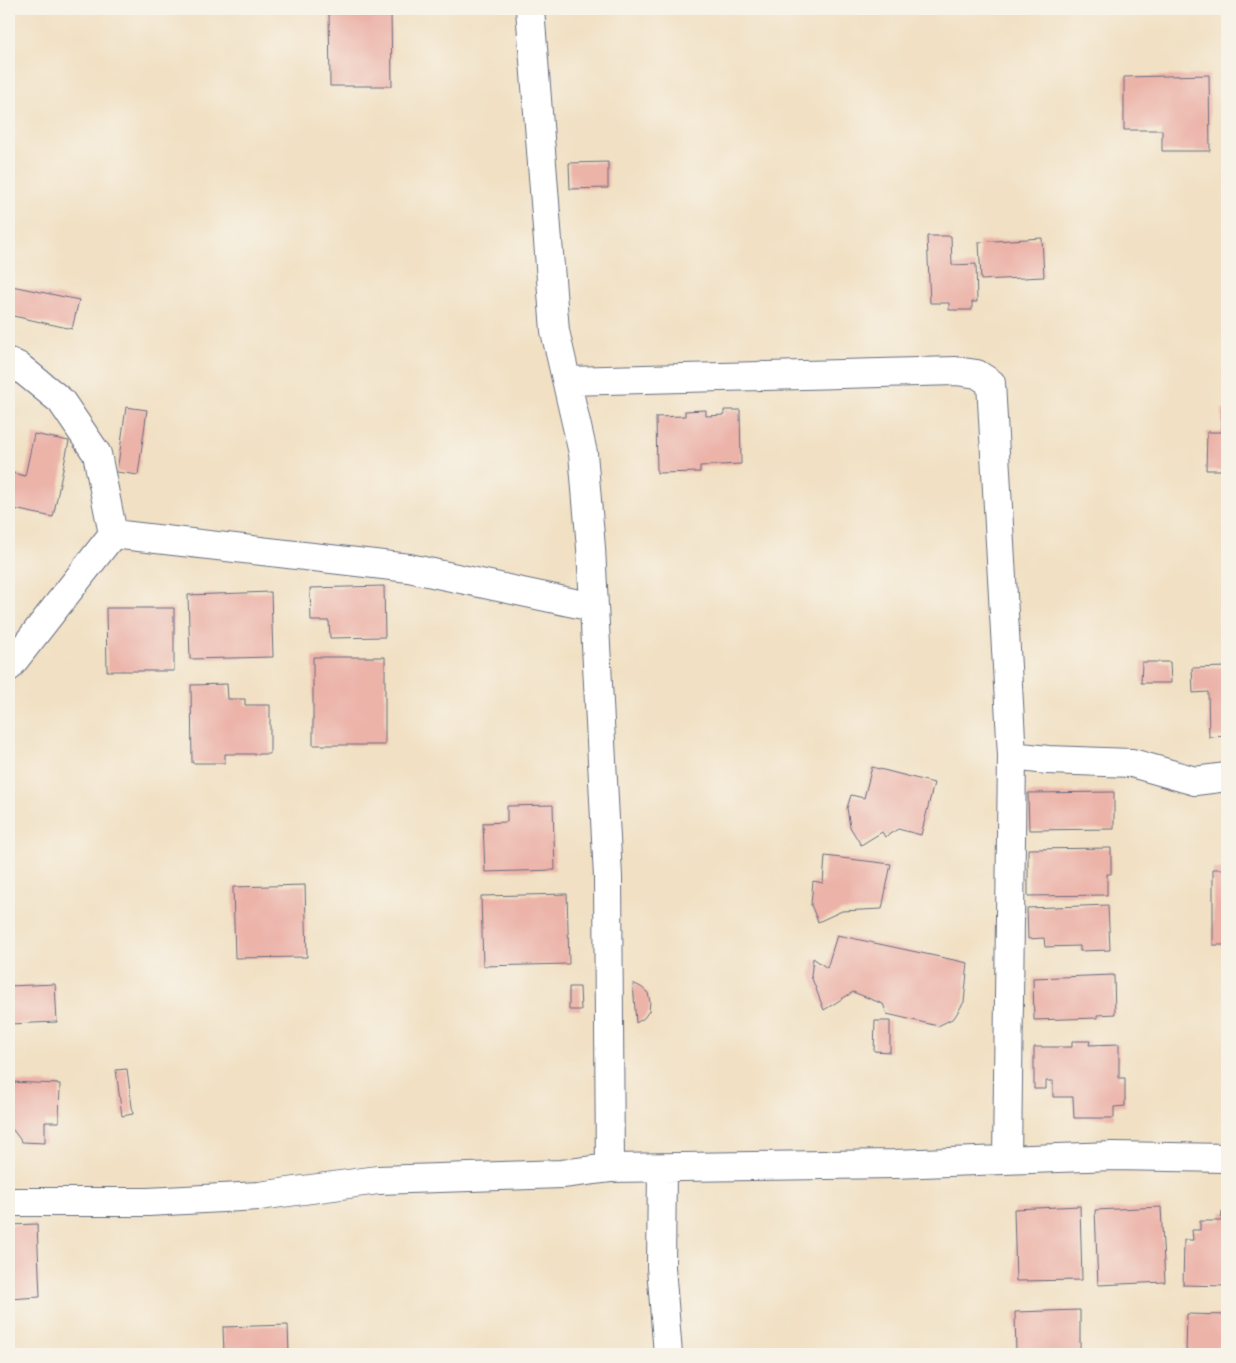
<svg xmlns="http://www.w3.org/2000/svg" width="1236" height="1363" viewBox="0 0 1236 1363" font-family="'Old Standard TT',serif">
<rect width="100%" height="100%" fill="#f7f3e8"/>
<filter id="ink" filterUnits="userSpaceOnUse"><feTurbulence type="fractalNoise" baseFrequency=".02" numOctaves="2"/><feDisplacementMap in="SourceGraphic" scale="10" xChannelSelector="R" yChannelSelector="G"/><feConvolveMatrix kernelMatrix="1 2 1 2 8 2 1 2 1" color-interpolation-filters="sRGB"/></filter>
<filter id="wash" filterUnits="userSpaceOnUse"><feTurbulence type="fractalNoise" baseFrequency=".0096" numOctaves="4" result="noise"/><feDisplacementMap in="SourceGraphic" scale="20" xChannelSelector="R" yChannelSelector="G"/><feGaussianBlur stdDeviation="1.12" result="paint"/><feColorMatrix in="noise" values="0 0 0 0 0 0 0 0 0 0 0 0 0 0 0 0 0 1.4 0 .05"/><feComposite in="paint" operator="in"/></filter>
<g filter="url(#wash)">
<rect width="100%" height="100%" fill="#f1e0c3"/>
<g id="blocks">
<path fill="#ecb3a9" d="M329 9H391L392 86H330Z
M1209 75 1210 151H1162V130H1124V77Z
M608 162V188L570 189 569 163Z
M927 236H951L952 265 976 264 977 302H972V310H949V303H930Z
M1042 238 1044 277 981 280 979 242Z
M12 286 79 300 72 329 9 315Z
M126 407 147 410 138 475 117 472Z
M1222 409H1227V470H1206L1207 432H1222Z
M706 410V416L724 415V410H740L741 464 700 466V472L657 473 656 417 685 416V411Z
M34 434 69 441 53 517 9 508V472L25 476Z
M384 586 385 637 330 638 329 621H311L310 588Z
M271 592 273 657 190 659 188 595Z
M106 608H174V671H107Z
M313 657H385V745H313Z
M1142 662H1170L1171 683H1141Z
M1227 667V736L1209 737 1208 692 1193 693 1192 668Z
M227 684 228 699H245V705H270V754H225V763H192L191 685Z
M872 767 934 783 921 835 898 829 885 837 882 832 861 845 850 827 847 808 851 795 864 798Z
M1114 792V829L1029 830 1028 793Z
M553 805 555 870 485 872 483 823 507 822V806Z
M1111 848V874H1107V895L1028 896V849Z
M825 856 891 864 882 909 842 911 818 922 811 905 813 881 823 883Z
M1213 869H1227V945H1213Z
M305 885 307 957 235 958 233 887Z
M567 894 569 964 483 966 481 896Z
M1108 905 1110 950 1080 951V946L1045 947 1044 938 1028 939 1027 908Z
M837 935 968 963 964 1002 954 1018 938 1026 887 1014 883 1004 853 992 824 1010 811 976 813 958 827 968Z
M1114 975 1115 1014 1097 1015V1018L1034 1020 1033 978Z
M633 983 641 987 648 993 650 1002 649 1011 644 1018 636 1023Z
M55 984 57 1022 9 1024V986Z
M569 987H580L581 1010H569Z
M875 1021H890V1052L874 1051Z
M1072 1041H1090L1089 1045 1119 1044V1078H1125V1106L1114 1107V1118H1074L1073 1097H1053V1081H1046V1089H1034V1047H1072Z
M127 1069 133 1114 122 1116 116 1070Z
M9 1082 60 1084 59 1122H45V1143L22 1142 13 1130 9 1131Z
M1080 1206 1082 1280 1016 1281 1014 1209Z
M1161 1207 1165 1282 1098 1285 1095 1210Z
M1222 1212H1227V1286L1183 1285 1184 1240H1193L1192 1230H1200V1221H1221Z
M37 1224 40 1297 9 1299V1225Z
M1080 1310V1354H1016L1015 1312Z
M1187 1314 1227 1315V1354H1186Z
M288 1325 289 1354H224L223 1327Z"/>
</g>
</g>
<g filter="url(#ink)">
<use href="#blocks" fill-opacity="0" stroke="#666d81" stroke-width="1"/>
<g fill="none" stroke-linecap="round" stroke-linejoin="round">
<defs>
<path id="minor" d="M530 9 555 331 583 453 591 548 608 877 610 1168
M9 362 18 366 61 401 97 454 113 534
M568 381 956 371 977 374 991 383 1012 756 1007 1160
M9 667 113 534 409 568 593 607
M1012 756 1048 760 1132 763 1195 781 1227 777
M662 1168 661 1267 668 1354
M9 1202H148L259 1196 378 1180 562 1174 610 1168 894 1164 1113 1156 1227 1158"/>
</defs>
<use href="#minor" stroke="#666d81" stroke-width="30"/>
<use href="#minor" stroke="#fff" stroke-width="28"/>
</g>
</g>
<rect width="1236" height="1363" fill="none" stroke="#f7f3e8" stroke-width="30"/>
</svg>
